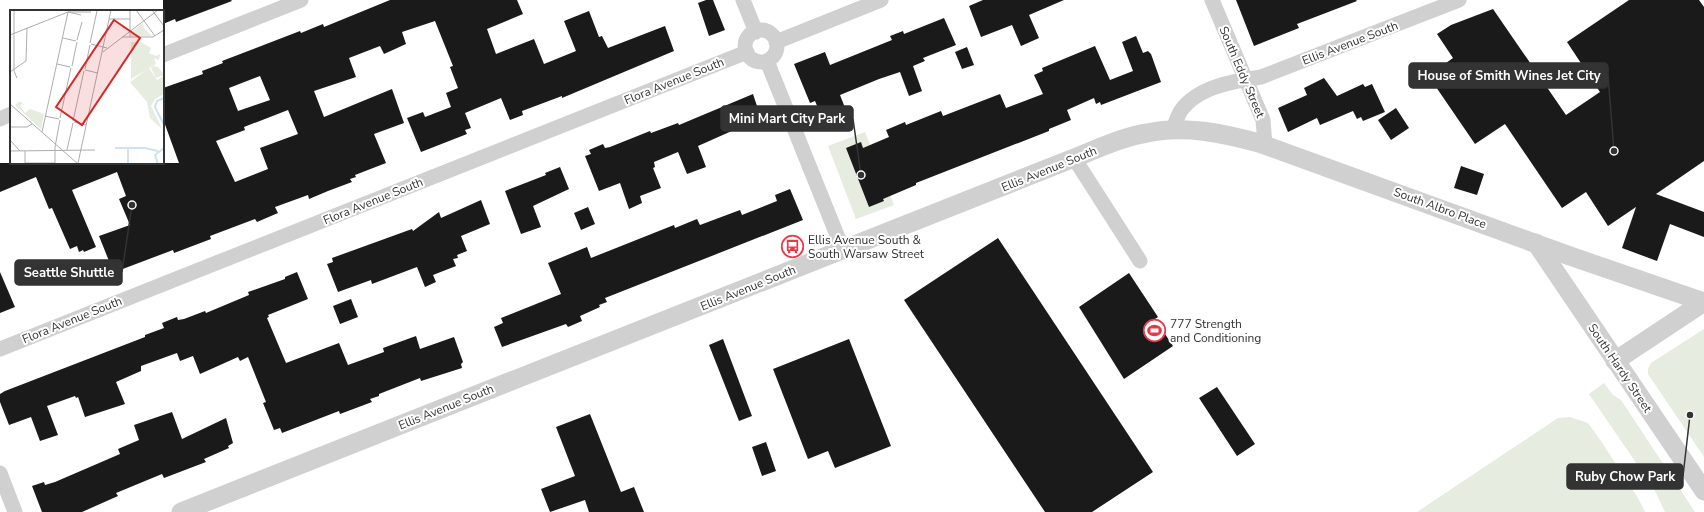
<svg xmlns="http://www.w3.org/2000/svg" width="1704" height="512" viewBox="0 0 1704 512" font-family="'Nunito Sans',sans-serif">
<rect width="100%" height="100%" fill="#fff"/>
<path fill="#e6ecdf" d="M865 132 894 205 856 219 828 146Z
M1704 329V457L1648 374V369L1651 363Z
M1604 383 1613 395 1621 400 1695 512H1665L1654 489 1589 394Z
M1570 417 1588 423 1601 441 1638 498 1645 512H1417L1558 418Z"/>
<path fill="#1a1a1a" fill-rule="evenodd" d="M163 0H231L232 1 176 22 175 19 163 24Z
M390 0H517L523 14 487 29 496 54 534 39 544 64 576 51 564 21 589 11 599 37 602 36 608 48 665 26 674 51 562 98V96L522 111 523 115 510 120 501 98 465 113 471 128 465 130 467 134 421 152 407 118 423 112 425 117 451 107 446 93 458 88 450 67 453 66 435 21 402 32 406 44 384 54 380 46 349 58 356 77 314 91 324 117 392 89 404 123 374 134 386 163 355 175 356 177 350 179 352 182 328 191 309 199 308 195 275 207 278 213 257 222 255 219 210 236 211 239 174 253 173 250 120 270 119 269 113 271 99 236 130 225 119 199 126 196 117 172 72 190 96 247 84 252 83 250 79 252 77 246 70 249 52 208 49 209 36 177 0 192V163H179L163 119V88L203 74 202 71 223 63 222 61 300 31 301 33 323 24 324 27ZM260 76 270 100 238 111 229 88ZM288 110 298 134 260 148 268 169 235 182 216 141 245 130 244 127Z
M706 0H713L725 30 709 36 698 3Z
M983 0H1064L1029 15 1039 38 1021 46 1012 25 981 37 969 6Z
M1236 0H1356L1357 1 1297 24 1299 28 1254 46Z
M1629 0H1699L1704 7V161L1656 194 1704 212V237L1670 224 1657 261 1622 248 1636 207 1608 226 1586 192 1562 208 1505 124 1475 144 1436 87 1440 84 1432 73 1453 58 1437 34 1451 25 1493 9 1566 115 1600 92 1567 42Z
M944 18 956 45 923 58 925 61 913 66 922 91 909 96 900 72 879 79 840 95 849 118 828 127 825 119 823 120 815 101 810 103 794 64 825 52 830 65 892 40 890 36 903 31 904 34Z
M1136 36 1143 53 1148 51 1151 54 1161 82 1101 105 1100 102 1096 104 1094 98 1067 110 1071 120 1049 129V131L916 183V185L883 199 884 201 869 207 846 148 861 142 863 148 889 137 886 130 905 122 906 125 941 111 943 116 1000 94 1006 108 1043 94 1034 75 1043 71 1042 68 1095 46 1110 80 1133 71 1122 42Z
M967 47 974 65 962 69 955 52Z
M1324 78 1337 96 1363 84 1365 87 1372 84 1385 112 1363 121 1361 117 1357 119 1353 111 1320 125 1317 118 1288 132 1278 108 1307 95 1304 88Z
M753 94 761 118 698 146 706 167 687 174 678 152 654 162 655 167 653 168 661 188 640 196 642 203 629 209 620 183 599 191 585 156 591 154 589 150 603 144 605 148 610 147 650 131 651 133 678 123 679 125Z
M1396 108 1409 128 1391 140 1378 120Z
M1461 166 1484 174 1477 195 1454 188Z
M560 167 569 189 533 206 541 227 521 234 505 191 546 175 545 173Z
M790 189 803 220 605 298 607 302 599 305 600 307 580 316 582 321 568 327 566 324 502 347 494 327 503 323 501 318 561 294 548 263 587 247 591 258 674 225 675 228 697 219 700 225 740 210 742 215 777 201 775 195Z
M481 200 490 224 461 236 467 251 457 255 458 258 453 259 456 266 433 275 436 282 425 287 417 267 372 284 371 280 338 292 327 264 333 262 332 258 412 229 413 231 439 212 441 218Z
M588 207 595 224 581 230 574 213Z
M998 238 1153 472 1092 512H1045L904 300Z
M0 272 15 307 0 313Z
M297 272 308 299 268 315 269 317 267 318 286 363 339 343 348 365 384 352 383 348 416 336 420 349 454 337 463 362 461 364 462 368 421 381 420 378 379 394V396L370 399 372 402 340 414 339 411 282 433 280 428 274 430 263 403 266 402 248 357 240 361 238 357 200 374 193 356 180 361 177 353 141 366V371L116 382 125 404 85 417 78 397 76 398 75 396 47 406 58 435 40 441 31 417 9 425 0 402V394L5 391 145 337V335L164 328 162 323 177 317 178 320 184 319 205 311 206 313 249 295 248 292 285 279V277Z
M1129 273 1158 317 1155 319 1173 346 1124 379 1079 307Z
M351 299 358 317 340 324 333 306Z
M723 339 752 416 739 421 709 345Z
M849 339 891 446 835 468 828 451 808 459 773 369Z
M1217 387 1255 444 1237 456 1199 398Z
M172 412 182 439 226 418 233 443 228 446 229 448 204 459 206 462 164 478 162 474 116 493 118 496 82 512H42L32 486 44 482 45 485 55 482 120 454 118 449 139 440 134 425Z
M590 414 621 492 634 487 644 512H589L585 500 550 512 541 489 575 476 556 427Z
M766 442 776 471 762 476 752 447Z"/>
<g fill="none" stroke-linecap="round" stroke-linejoin="round">
<path stroke="#d0d0d0" stroke-width="15" d="M743 0 756 32
M1212 0 1263 120 1265 145
M745 46a16 16 0 1 1 32 0a16 16 0 1 1-32 0Z
M776 42 881 0
M163 55 301 0
M767 61 843 250
M0 119 11 114
M1172 130C1175 124 1177 118 1180 112 1196 87 1234 81 1261 77L1459 0
M1074 158 1140 261
M0 349 747 52
M0 473 15 512"/>
<path stroke="#d0d0d0" stroke-width="19" d="M1536 243 1704 491
M1615 361 1704 302
M181 512 1074 158C1097 149 1122 137 1147 133 1185 125 1222 133 1259 143L1570 256 1704 302"/>
</g>
<defs>
<symbol id="bus-ring" viewBox="-11 -11 22 22"><circle r="9.5" fill="#fff" stroke="#e63946" stroke-width="1.5"/><path d="M-5-6H5V4H4V6H2V4H-2V6H-4V4H-5ZM-3.5-4V0h7V-4ZM-3.5 1.2v1.5H-2V1.2ZM2 1.2v1.5H3.5V1.2Z" fill="#e63946"/></symbol>
<symbol id="stadium-ring" viewBox="-11 -11 22 22"><circle r="9.5" fill="#fff" stroke="#e63946" stroke-width="1.5"/><path d="M0-5a6.5 5 0 1 0 0 10a6.5 5 0 1 0 0-10ZM-3.5-1.8h7v3.6h-7Z" fill="#e63946"/></symbol>
</defs>
<g fill-rule="evenodd">
<use href="#bus-ring" x="780" y="234" width="25" height="25"/>
<use href="#stadium-ring" x="1142" y="318" width="25" height="25"/>
</g>
<g text-anchor="middle" dominant-baseline="central" stroke-width="4" stroke-linejoin="round" paint-order="stroke">
<g font-size="12" fill="#333" stroke="#fff">
<text transform="translate(1350 43) rotate(-21)">Ellis Avenue South</text>
<text transform="translate(1242 72) rotate(67)">South Eddy Street</text>
<text transform="translate(674 81) rotate(-22)">Flora Avenue South</text>
<text transform="translate(1049 169) rotate(-22)">Ellis Avenue South</text>
<text transform="translate(373 201) rotate(-22)">Flora Avenue South</text>
<text transform="translate(1440 208) rotate(20)">South Albro Place</text>
<text transform="translate(748 288) rotate(-22)">Ellis Avenue South</text>
<text transform="translate(72 320) rotate(-22)">Flora Avenue South</text>
<text transform="translate(1620 368) rotate(56)">South Hardy Street</text>
<text transform="translate(446 407) rotate(-22)">Ellis Avenue South</text>
</g>
<g font-size="12" fill="#333" stroke="#fff" text-anchor="start">
<text x="808" y="240">Ellis Avenue South &amp;<tspan x="808" dy="14">South Warsaw Street</tspan></text>
<text x="1170" y="324">777 Strength<tspan x="1170" dy="14">and Conditioning</tspan></text>
</g>
</g>
<g transform="translate(10 10)">
<rect width="154" height="154" fill="#fff"/>
<path d="M133 13 134 18 142 26H121V22ZM121 32H131L141 38 139 43 146 46 150 44 149 50 144 48 146 54 121 69ZM143 56 148 57 154 65 146 68 141 58ZM139 58 147 70 154 66V84L145 89 141 96 152 119 140 108 137 92 120 72ZM10 91 15 96 12 94 10 96 15 103 20 99 34 104 31 119 5 95Z" fill="#e6ecdf"/>
<path fill="none" stroke="#cfe2ee" stroke-width="2" d="M154 88 147 91 145 97 154 115M105 138H135L148 141M118 138V154M148 154 145 145 154 138"/>
<path fill="none" stroke="#adadad" stroke-width="1" d="M4 0V61L7 68M126 0 145 26M142 0 154 16M58 2 71 5M99 9H120M0 25 58 2M112 27H143L154 20M120 27V0M53 28 66 31M67 30 72 12M80 33 87 1M81 34 97 38M93 42 148 0M47 54 60 57M62 56 67 32M75 59 80 35M75 60 88 63M0 62 16 51 17 18M0 94 68 154M35 106 49 109M50 108 61 58M63 111 74 61M64 112 76 115M0 117H17L22 114M32 122 58 2H81M0 130 10 141M57 140 63 113M0 141 85 140M15 141V153H45M68 153 101 0M45 154V137L50 110"/>
<path fill="#d62828" fill-opacity="0.15" stroke="#d62828" stroke-width="2" d="M104 10 130 28 72 115 46 97Z"/>
<rect width="154" height="154" fill="none" stroke="#333" stroke-width="2"/>
</g>
<path fill="none" stroke="#333" stroke-width="1.5" d="M1614 151L1608 76M861 175L853 119M132 205L122 272M1690 415L1683 476"/>
<g fill="#333" stroke="#fff" stroke-width="1.5">
<circle cx="1614" cy="151" r="4"/>
<circle cx="861" cy="175" r="4"/>
<circle cx="132" cy="205" r="4"/>
<circle cx="1690" cy="415" r="4"/>
</g>
<g fill="#333" stroke="#333" stroke-width="1.5">
<rect x="1409" y="63" width="199" height="25" rx="4"/>
<rect x="721" y="106" width="132" height="25" rx="4"/>
<rect x="15" y="260" width="107" height="25" rx="4"/>
<rect x="1567" y="464" width="116" height="25" rx="4"/>
</g>
<g font-size="13" text-anchor="middle" font-weight="bold" fill="#fff">
<text x="1509" y="80">House of Smith Wines Jet City</text>
<text x="787" y="123">Mini Mart City Park</text>
<text x="69" y="277">Seattle Shuttle</text>
<text x="1625" y="481">Ruby Chow Park</text>
</g>
</svg>
